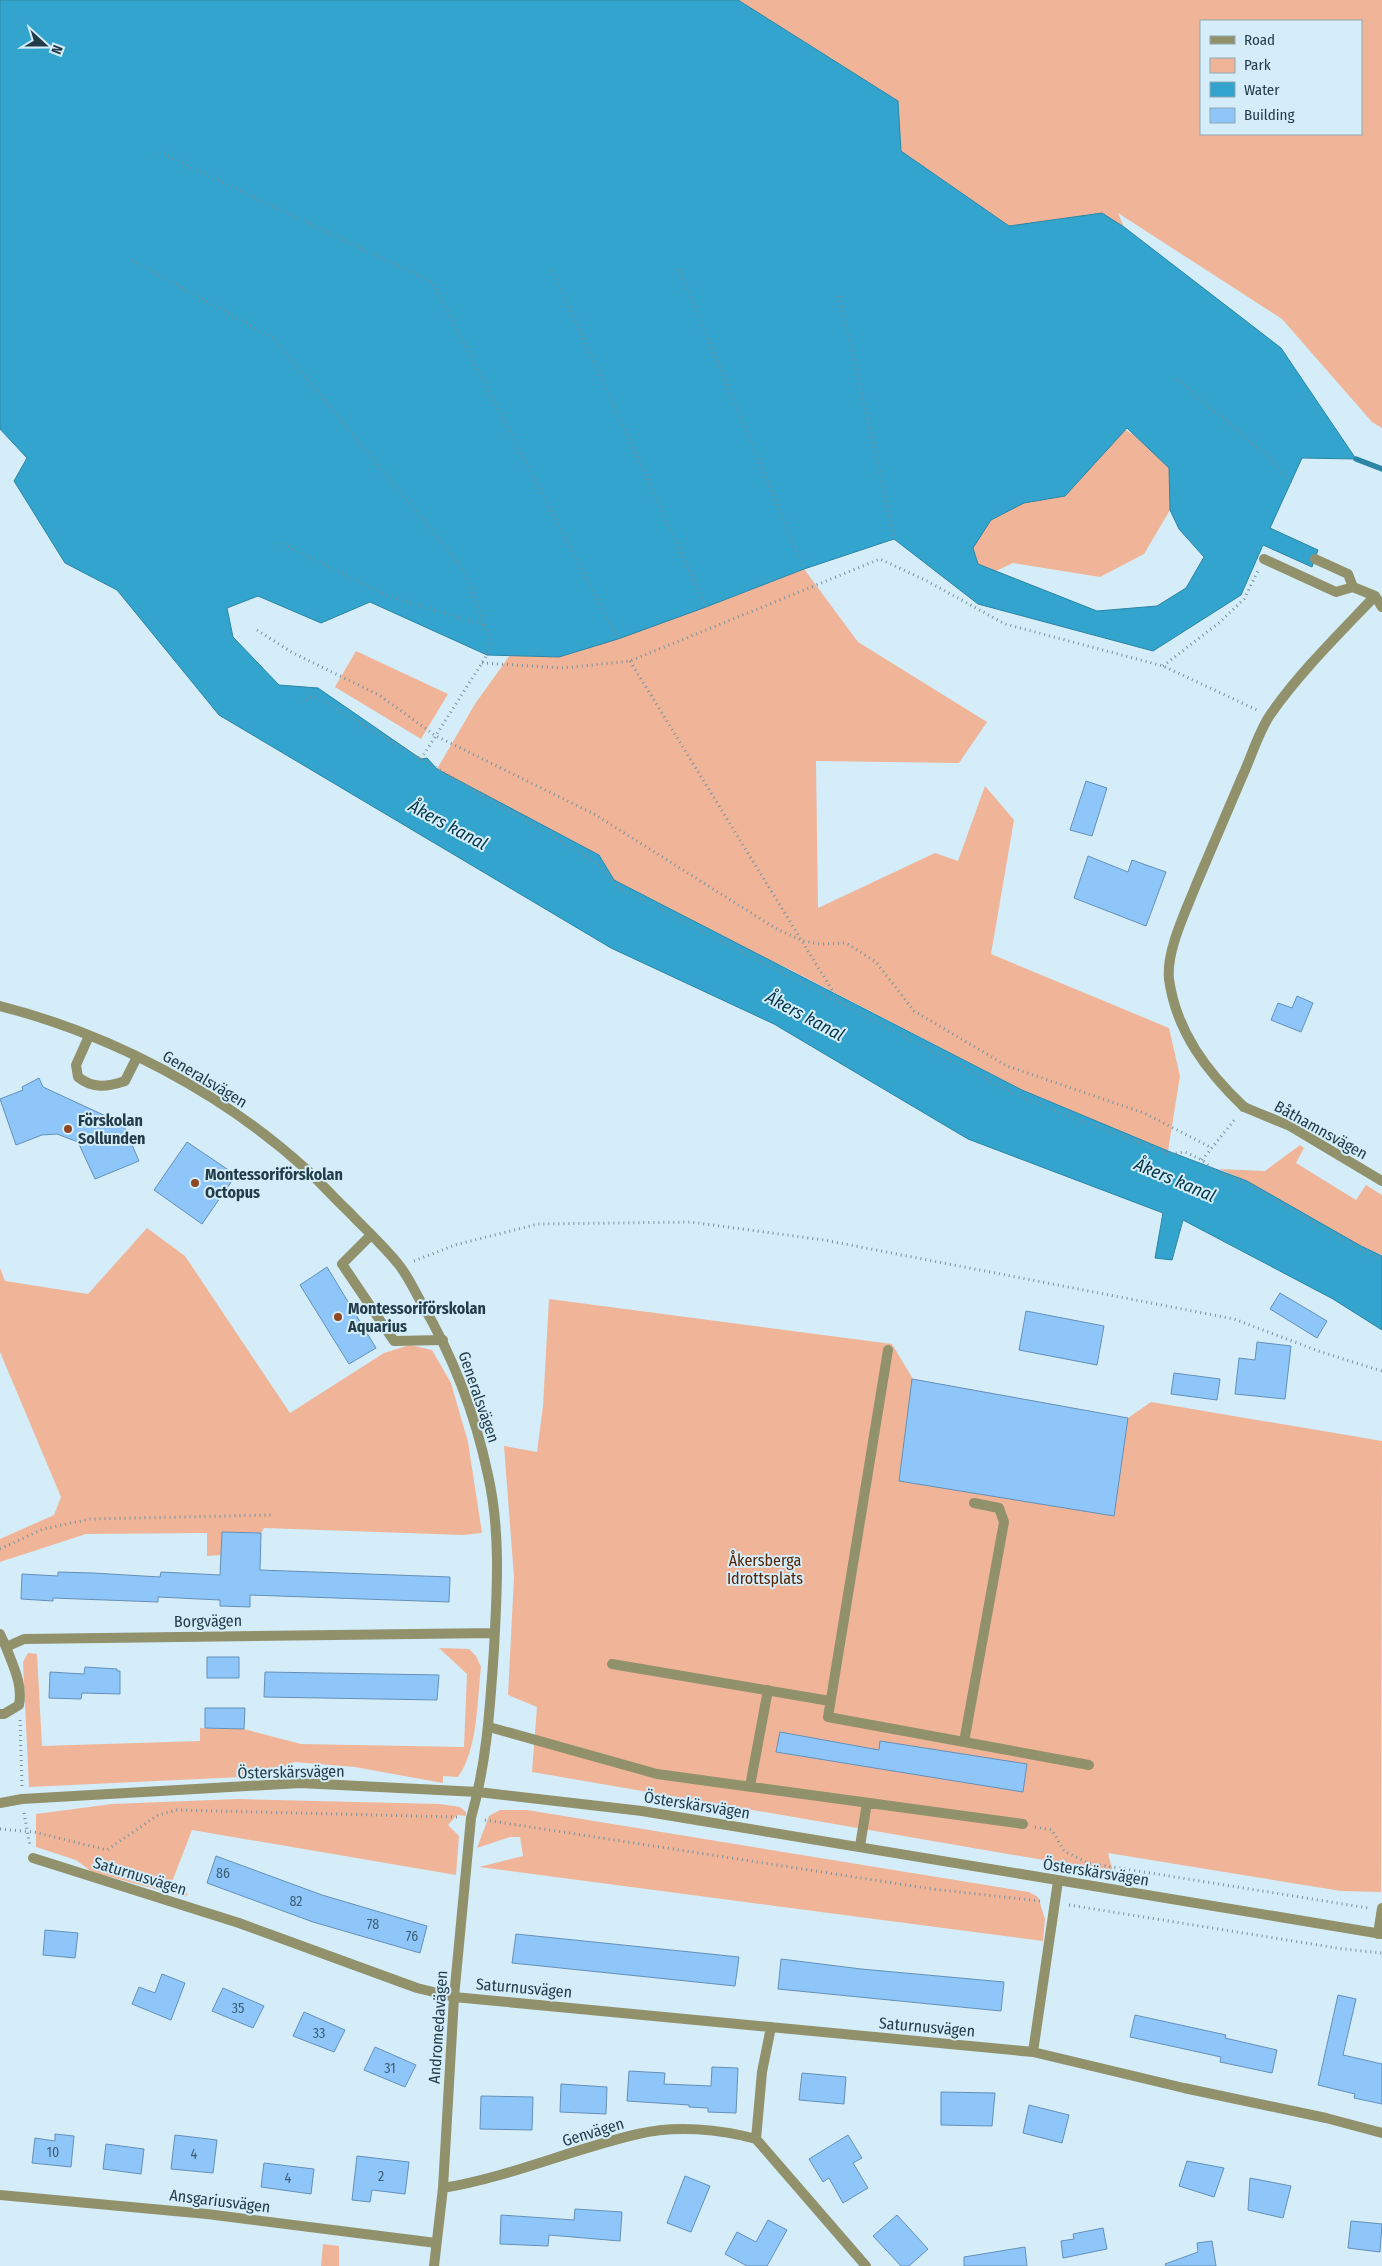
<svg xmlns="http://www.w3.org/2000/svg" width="1382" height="2266" viewBox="0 0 1382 2266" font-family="'Fira Sans Condensed',sans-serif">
<rect width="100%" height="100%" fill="#d4edf9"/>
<path fill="#f0b599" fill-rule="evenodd" d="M738 0H1382V428L1372 422 1282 319 1118 213 1124 227 1101 213 1009 226 901 151 897 101ZM1201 21H1361V134H1201Z
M1065 390 1135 436 1169 468 1170 510 1144 554 1100 577 1013 563 996 571 978 564 962 548Z
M804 569 858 642 987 722 959 763 816 761 818 908 935 853 958 861 985 786 1014 820 991 954 1169 1028 1180 1076 1168 1151 1022 1090 789 969 750 951 614 880 599 855 437 769 475 704 510 655 559 657 706 607Z
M356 651 448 694 421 739 335 687Z
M1300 1145 1304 1148 1296 1163 1356 1200 1366 1185 1382 1195V1255L1361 1246 1247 1181 1219 1169 1265 1171Z
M147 1228 185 1256 290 1413 384 1353 410 1345 432 1350 451 1383 468 1442 482 1533 463 1535 264 1528 261 1533 222 1532 221 1555 207 1556V1533L86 1534 0 1562V1539L54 1515 61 1497 0 1352V1268L5 1281 88 1294Z
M549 1299 892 1344 913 1379 1128 1418 1151 1402 1382 1441 1381 1892 1341 1891 1108 1853 1113 1872 532 1772 537 1707 508 1695 514 1577 504 1446 537 1452 543 1406Z
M439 1648 469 1649 476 1656 481 1667C477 1701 478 1749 458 1777L443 1776V1783L355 1767 294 1762 263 1776 29 1787 23 1662 28 1653 37 1654 42 1746 200 1741V1728L244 1729 301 1744 464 1747 467 1674Z
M238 1799 440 1804 460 1807 466 1812V1816L457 1815 448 1825 459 1836 456 1875 192 1830 170 1887 188 1894 185 1897 92 1872 76 1860 36 1847V1814L112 1804Z
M500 1810H527L1029 1892 1038 1897 1045 1919 1043 1941 479 1867 523 1856 520 1837H510L477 1848 489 1816Z
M323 2244 339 2246V2266H321Z"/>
<path fill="#32a4cd" stroke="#2d85a5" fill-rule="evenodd" d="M0 0H738L898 101 901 151 1009 226 1102 213 1124 227 1281 348 1356 459 1302 458 1270 528 1318 550 1312 567 1263 545 1241 595 1153 651 978 604 894 539 804 569 706 607 618 639 559 657 487 655 370 602 321 623 258 596 227 608 233 637 279 685 318 688 421 759 427 758 437 769 599 855 614 880 1022 1090 1168 1151 1247 1181 1361 1246 1382 1256V1330L1333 1299 1183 1220 1172 1260 1155 1258 1163 1213 968 1139 774 1024 611 948 219 715 117 590 65 563 14 481 27 458 0 429ZM1127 428 1169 468 1170 510 1179 529 1204 557 1186 588 1157 606 1097 611 978 564 973 548 991 520 1024 503 1065 496Z"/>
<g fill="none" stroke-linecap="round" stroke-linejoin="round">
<path stroke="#2d85a5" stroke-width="5.5" d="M1356 459 1382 469"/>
</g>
<path fill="#8fc6f9" stroke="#6490b8" d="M1086 781 1107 788 1092 836 1070 830Z
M1088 856 1128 872 1132 860 1166 872 1146 926 1074 898Z
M1297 996 1313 1003 1301 1032 1271 1020 1278 1003 1292 1008Z
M39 1078 43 1087 123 1124 139 1161 95 1179 78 1142 57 1134 42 1135 16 1145 0 1099 23 1090 22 1087Z
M187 1142 236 1175 202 1224 154 1190Z
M327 1267 376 1348 349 1364 300 1285Z
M1280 1293 1327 1321 1317 1338 1270 1309Z
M1026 1311 1104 1326 1097 1365 1019 1350Z
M1257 1342 1291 1346 1285 1399 1235 1394 1239 1358 1255 1360Z
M1174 1373 1220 1379 1217 1400 1171 1394Z
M912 1379 1128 1418 1114 1516 899 1481Z
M222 1532 261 1533 260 1570 450 1577 449 1602 250 1595V1607L220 1606V1600L158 1597V1602L53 1598V1601L21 1599 22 1574 58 1576V1572L93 1573 160 1577 161 1572 220 1575Z
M207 1657H239V1678H207Z
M85 1667 117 1669V1671H120V1694L82 1693 81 1699 49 1698 50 1672 84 1674Z
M265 1672 439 1675 437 1700 264 1697Z
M205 1708H245L244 1729 205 1728Z
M780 1732 879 1750 880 1741 1027 1764 1023 1792 776 1752Z
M216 1856 322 1895 427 1926 420 1953 313 1922 207 1883Z
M45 1930 78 1933 75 1958 43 1955Z
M516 1934 739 1957 735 1986 512 1963Z
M781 1959 861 1969 1004 1982 1001 2011 778 1989Z
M162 1974 185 1983 171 2020 132 2004 139 1987 155 1993Z
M223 1988 264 2006 253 2028 212 2011Z
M1338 1995 1356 1999 1343 2055 1382 2064V2104L1354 2098 1355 2094 1318 2085Z
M304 2012 345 2030 334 2052 293 2036Z
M1135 2015 1226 2035 1225 2038 1277 2050 1272 2073 1220 2062 1221 2057 1130 2037Z
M375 2047 416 2065 405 2087 364 2070Z
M712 2067 738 2068 736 2113 708 2112V2108L689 2107V2105L627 2101 629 2071 665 2073 664 2084 711 2086Z
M802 2073 846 2077 844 2104 799 2100Z
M561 2084 607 2087 606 2114 560 2112Z
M941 2092 995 2093 992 2126 941 2125Z
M481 2096 533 2097 532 2130 480 2129Z
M1029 2105 1069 2115 1062 2143 1023 2133Z
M55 2134 74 2136 71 2167 32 2163 35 2138 55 2141Z
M175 2135 217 2140 213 2173 171 2169Z
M848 2135 862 2158 853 2163 868 2188 843 2203 829 2178 823 2182 809 2159Z
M106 2144 144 2149 141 2174 103 2169Z
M357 2156 409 2162 405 2194 372 2190 370 2202 352 2200Z
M1187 2161 1224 2168 1214 2197 1179 2186Z
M264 2163 314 2169 311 2194 261 2187Z
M685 2176 710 2186 691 2232 667 2223Z
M1250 2178 1291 2186 1283 2218 1248 2210Z
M575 2209 622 2212 620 2241 549 2235 548 2246 500 2244 501 2215 574 2220Z
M897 2215 928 2249 909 2266H901L873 2236Z
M768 2220 787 2230 767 2266H747L725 2254 737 2232 756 2242Z
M1351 2221 1382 2224 1380 2252 1348 2248Z
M1103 2228 1107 2249 1063 2258 1061 2241 1074 2239 1073 2234Z
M1212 2241 1216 2266H1166L1165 2264 1198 2252 1197 2243Z
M1025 2247 1027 2266H964V2257Z"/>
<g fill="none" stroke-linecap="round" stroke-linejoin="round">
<path stroke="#77929e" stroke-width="3" stroke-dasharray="1 4" stroke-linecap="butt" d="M159 152 432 282 618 639
M132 260 273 338 462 567 491 640 487 655
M679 269 804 569
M552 270 706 607
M839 296 895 539
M1176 379 1268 456 1291 483
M279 542 388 596 484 625
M257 630 293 653 379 695 436 736 594 814 775 928 803 941 820 944 846 943 876 962 914 1011 1007 1066 1144 1113 1212 1148
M482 663 563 668 630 661 880 559 927 581 1005 624 1163 666 1257 710
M1163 666 1220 622 1244 599 1258 571
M301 702 314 696 591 859 601 867 617 887 1023 1098 1168 1154 1185 1152 1202 1160 1215 1171 1245 1183 1363 1251 1382 1259
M1202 1160 1236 1118
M414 1261 455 1245 538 1224 690 1222 824 1240 1234 1319 1321 1352 1382 1371
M0 1549 43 1529 90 1519 272 1515
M20 1720 22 1786
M24 1813 30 1846
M485 1820 932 1889 1040 1901
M1035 1827 1052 1830 1064 1851 1088 1863 1368 1908
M0 1829 34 1832 107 1850 158 1815 177 1810 457 1817
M1069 1905 1343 1949 1382 1953"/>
<path stroke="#91916c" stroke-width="10" d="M1264 559 1336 592 1353 587 1375 596 1382 607
M1315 559 1348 574 1353 587
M89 1036 76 1065 78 1077C93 1089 107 1087 125 1081L137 1057
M1244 1107C1207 1072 1176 1031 1169 979 1166 951 1186 911 1196 885 1211 849 1227 813 1242 777 1251 758 1258 733 1270 715 1300 672 1339 634 1375 596
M371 1235 342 1264 394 1341 443 1340
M888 1350 828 1717 1089 1765
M612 1664 830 1701
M489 1727 657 1774 1023 1824
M964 1742 1004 1522 999 1508 974 1503
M750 1786 768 1690
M860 1846 867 1803"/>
<path stroke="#91916c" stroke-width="10" d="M0 1006C110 1034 223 1093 307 1170 321 1183 334 1198 348 1211 365 1229 384 1246 399 1265 408 1276 414 1290 421 1302 453 1356 475 1413 488 1475 501 1532 497 1592 494 1649 490 1707 487 1762 471 1818L454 1997 443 2188 434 2266
M1244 1107 1290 1126 1382 1181
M0 1634 6 1647
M0 1714H4L19 1705C23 1684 13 1666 6 1647L24 1639 494 1633
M0 1803 22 1799 300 1783 478 1792 642 1811 1382 1934
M33 1858 239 1923 417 1988 454 1997 1033 2052 1058 1881
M1378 1934 1382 1908
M771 2027 762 2072 756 2139 866 2266
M1033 2052 1184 2088 1326 2118 1382 2133
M443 2188C510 2177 572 2149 638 2134 675 2125 720 2129 756 2139
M0 2195 207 2214 436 2243"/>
<path stroke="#77929e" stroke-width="3" stroke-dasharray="1 4" stroke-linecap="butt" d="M630 661 840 1003
M421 759 487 655"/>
</g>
<g fill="#8e4822" stroke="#d4edf9" stroke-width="2">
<circle cx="68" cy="1129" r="5"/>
<circle cx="195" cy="1183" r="5"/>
<circle cx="338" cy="1317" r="5"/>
</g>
<g text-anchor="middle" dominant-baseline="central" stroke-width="4" stroke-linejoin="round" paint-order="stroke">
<g font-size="14" fill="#3d5f75">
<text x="223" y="1873">86</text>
<text x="296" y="1901">82</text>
<text x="373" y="1924">78</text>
<text x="412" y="1936">76</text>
<text x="238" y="2008">35</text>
<text x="319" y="2033">33</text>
<text x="390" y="2068">31</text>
<text x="53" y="2152">10</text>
<text x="194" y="2154">4</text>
<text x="381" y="2176">2</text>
<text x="288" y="2178">4</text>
</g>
<g font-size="16" fill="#223d49" stroke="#d4edf9">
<text transform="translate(205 1079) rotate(31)">Generalsvägen</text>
<text transform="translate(1321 1130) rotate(29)">Båthamnsvägen</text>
<text transform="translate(479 1397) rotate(71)">Generalsvägen</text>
<text transform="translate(208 1621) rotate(-1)">Borgvägen</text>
<text transform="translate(291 1772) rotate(-1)">Österskärsvägen</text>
<text transform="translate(697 1805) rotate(9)">Österskärsvägen</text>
<text transform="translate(1096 1872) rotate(9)">Österskärsvägen</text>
<text transform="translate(140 1876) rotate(17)">Saturnusvägen</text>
<text transform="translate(524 1988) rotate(5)">Saturnusvägen</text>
<text transform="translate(438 2027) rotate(-86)">Andromedavägen</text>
<text transform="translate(927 2027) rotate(5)">Saturnusvägen</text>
<text transform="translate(593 2132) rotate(-17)">Genvägen</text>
<text transform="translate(220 2201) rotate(7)">Ansgariusvägen</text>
</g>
<g font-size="16" font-weight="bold" fill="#223d49" stroke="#d4edf9" text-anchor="start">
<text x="78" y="1120">Förskolan<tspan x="78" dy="18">Sollunden</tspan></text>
<text x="205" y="1174">Montessoriförskolan<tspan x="205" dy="18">Octopus</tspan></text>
<text x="348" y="1308">Montessoriförskolan<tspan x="348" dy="18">Aquarius</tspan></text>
</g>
<g font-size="16" fill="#572303" stroke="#d4edf9">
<text x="765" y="1560">Åkersberga<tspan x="765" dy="18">Idrottsplats</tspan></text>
</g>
<g font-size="18" font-style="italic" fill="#033647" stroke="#d4edf9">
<text transform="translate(448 825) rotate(28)">Åkers kanal</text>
<text transform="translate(805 1016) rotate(28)">Åkers kanal</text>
<text transform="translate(1175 1180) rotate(23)">Åkers kanal</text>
</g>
</g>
<rect x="1200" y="20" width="162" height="115" fill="#d4edf9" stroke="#8da7b3"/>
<rect x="1210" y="36" width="25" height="8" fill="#91916c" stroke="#8da7b3"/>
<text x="1244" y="45" font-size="15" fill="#223d49">Road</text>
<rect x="1210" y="58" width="25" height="15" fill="#f0b599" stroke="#8da7b3"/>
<text x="1244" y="70" font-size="15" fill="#223d49">Park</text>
<rect x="1210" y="82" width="25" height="15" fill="#32a4cd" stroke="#8da7b3"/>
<text x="1244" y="95" font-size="15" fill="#223d49">Water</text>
<rect x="1210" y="108" width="25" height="15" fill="#8fc6f9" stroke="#8da7b3"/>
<text x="1244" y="120" font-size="15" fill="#223d49">Building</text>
<g transform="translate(45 45) rotate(111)" stroke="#d4edf9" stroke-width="4" paint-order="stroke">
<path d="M0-4L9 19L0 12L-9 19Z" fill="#223d49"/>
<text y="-8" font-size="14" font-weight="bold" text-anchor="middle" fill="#223d49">N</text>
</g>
</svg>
